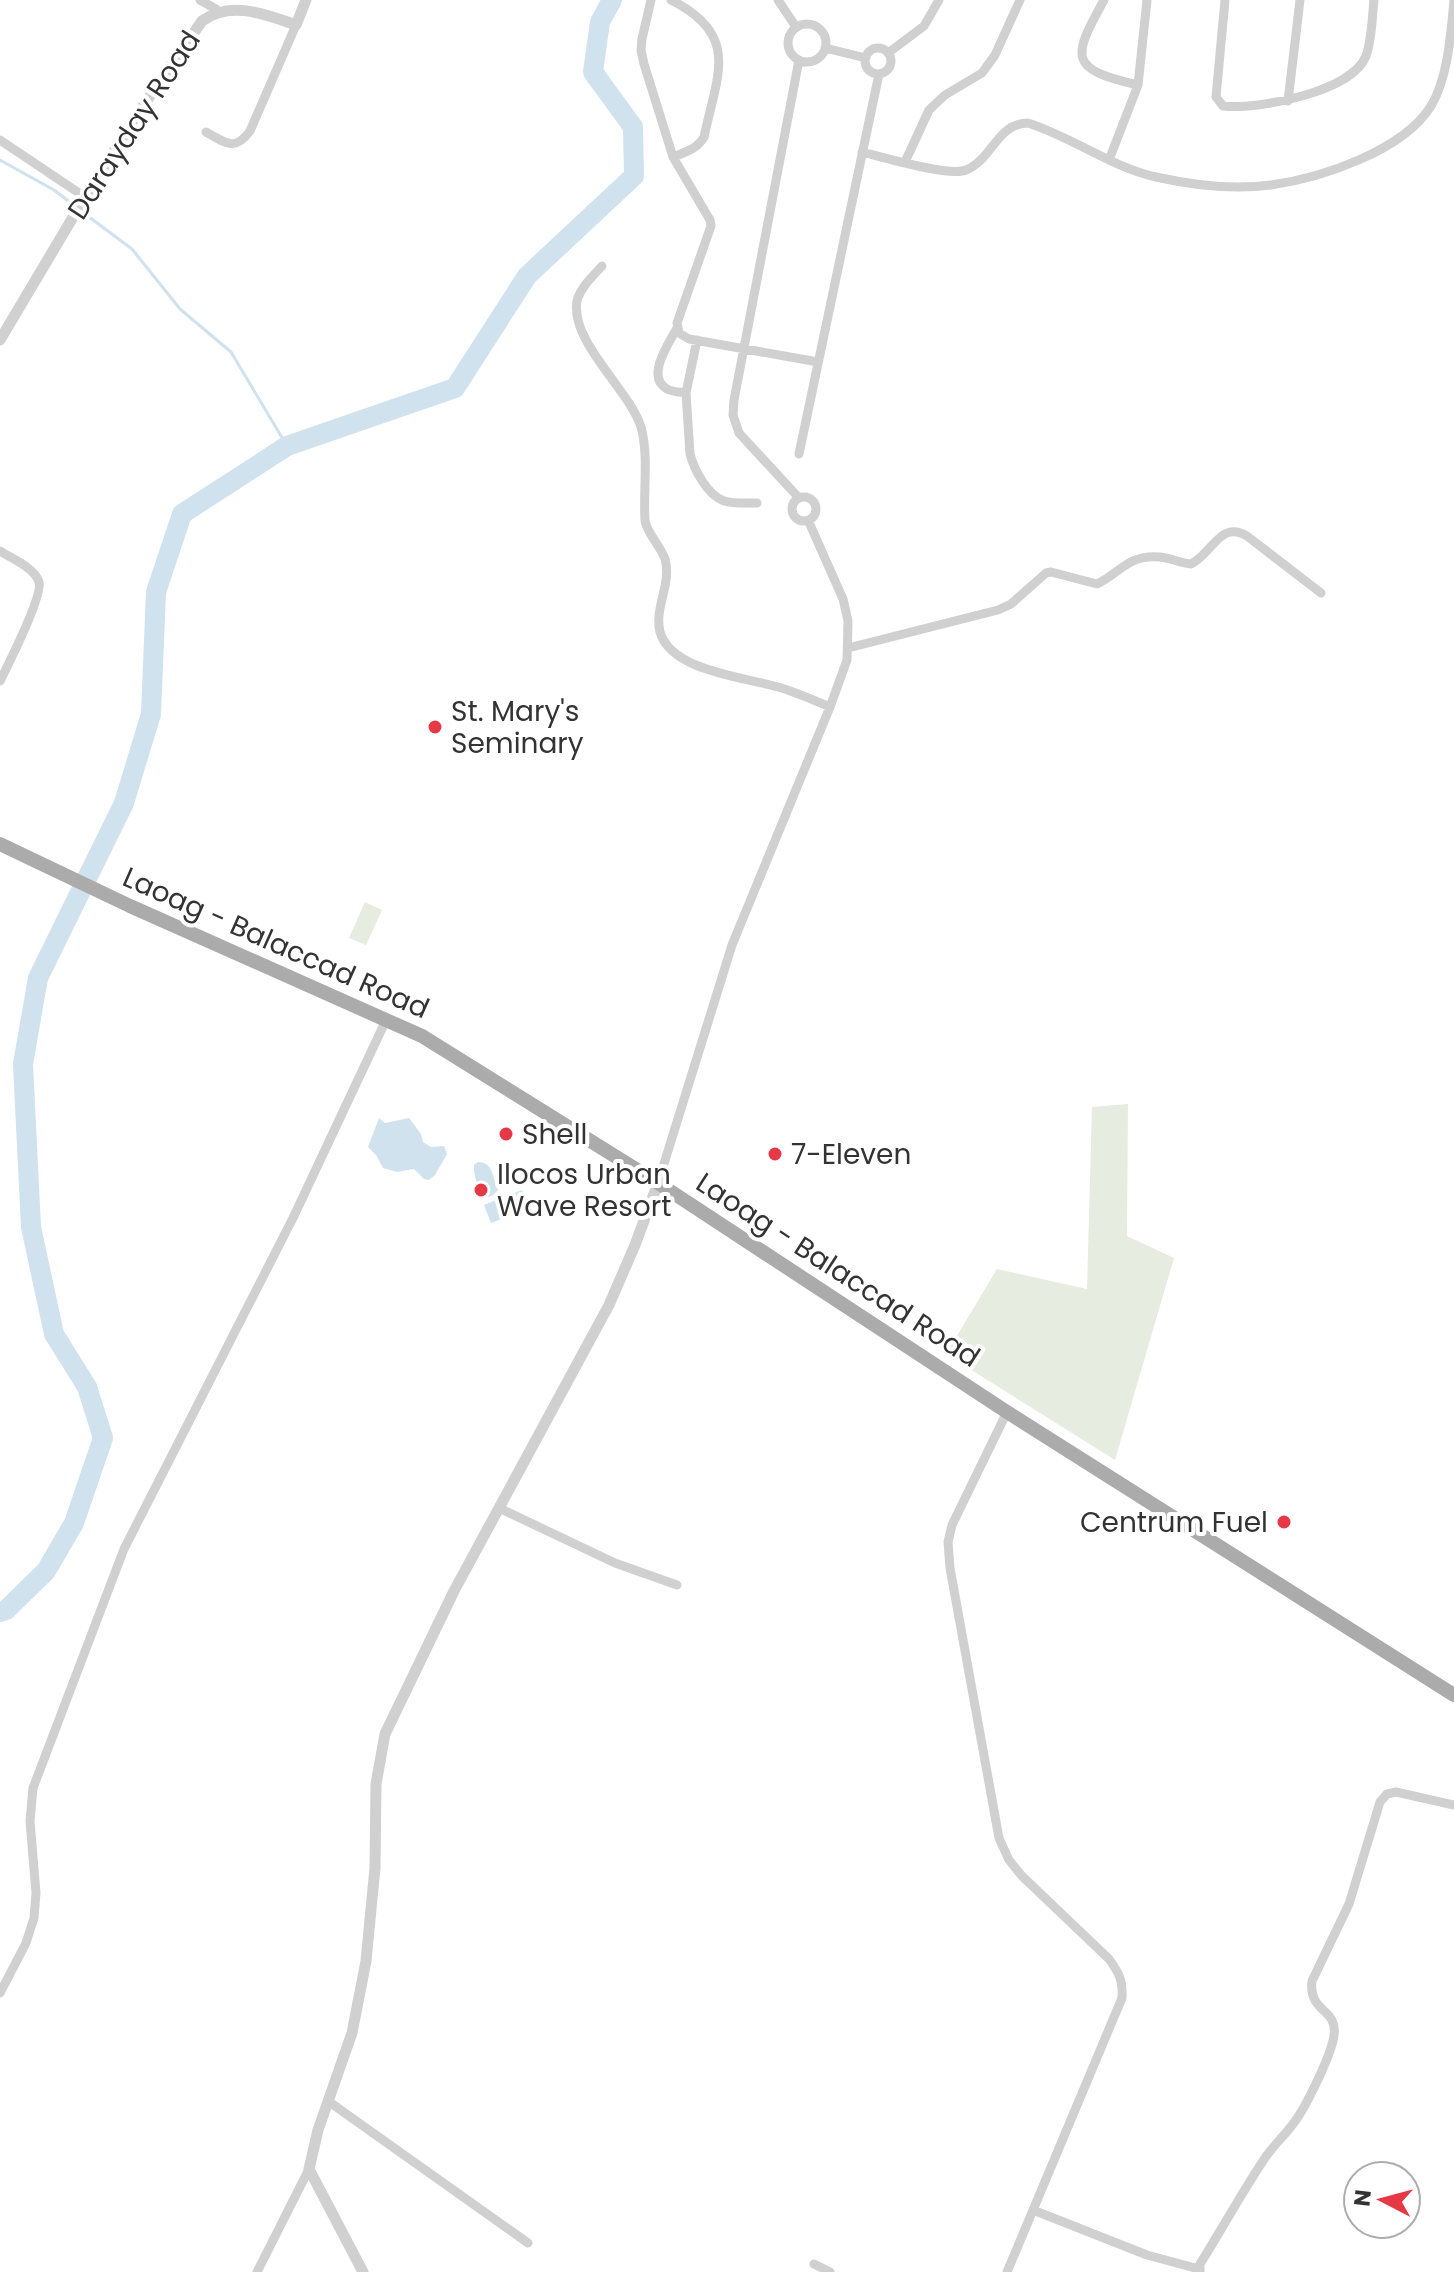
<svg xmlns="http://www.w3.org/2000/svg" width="1454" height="2272" viewBox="0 0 1454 2272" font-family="Poppins,sans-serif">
<rect width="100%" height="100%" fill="#fff"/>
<path fill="#e6ecdf" d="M365 902 382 910 366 945 349 938Z
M1128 1104 1127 1236 1174 1258 1115 1460 946 1354 997 1269 1087 1289 1092 1107Z"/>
<path fill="#cfe2ee" d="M379 1118 385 1123 409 1118 421 1134 423 1142 431 1147 444 1146 447 1154 435 1175 429 1180 424 1179 414 1169 397 1172 383 1168 376 1155 368 1147Z
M478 1162C495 1163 492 1179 498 1190L494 1195 488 1197C479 1193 473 1175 474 1165Z
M522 1190 529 1208 491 1223 484 1205Z"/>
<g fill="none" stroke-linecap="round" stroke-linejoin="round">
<path stroke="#cfe2ee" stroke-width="3" d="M0 160 54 190 75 206
M81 211 132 249 180 309 231 352 287 446"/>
<path stroke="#cfe2ee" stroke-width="20" d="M0 1612 6 1610 46 1571 74 1523 103 1438 87 1387 54 1334 31 1227 23 1064 38 978 124 803 151 714 156 592 182 514 287 446 455 388 527 276 634 176 633 127 593 72 600 22 612 0"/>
<path stroke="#d0d0d0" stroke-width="9" d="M200 0 216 9
M651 0 642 39 641 50 644 64 673 157 710 220 711 226 677 323 679 333 689 339 818 362
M671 0C741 35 717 75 704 137 697 149 686 152 673 157
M778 0 796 27
M1104 0C1072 58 1068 69 1138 85
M1225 0 1216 97 1223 106C1257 110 1352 92 1366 56 1372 39 1372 18 1374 0
M788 43a19 19 0 1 1 38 0a19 19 0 1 1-38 0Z
M825 48 866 58
M865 61a13 13 0 1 1 26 0a13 13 0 1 1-26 0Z
M888 53 924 26 939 0
M799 60 734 400 733 415 739 433 799 498
M1288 101 1300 0
M206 132C225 143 235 152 250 131L296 25
M0 140 85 197
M862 152C882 157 949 177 966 170 992 160 997 123 1028 123 1072 137 1111 167 1156 177 1192 185 1235 190 1271 185 1321 178 1403 151 1431 106 1448 78 1451 33 1454 0
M1109 160 1138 85 1147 0
M905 162 929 110 945 95 982 73 995 55 1020 0
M602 266C593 276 580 288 577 301 570 342 629 389 641 427 649 456 643 491 645 521 648 535 660 545 665 559 672 584 654 607 660 632 671 671 744 677 778 687 796 692 813 700 830 707
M677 328C669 343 645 377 667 389 672 392 680 392 686 393
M697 340 686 393 690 454C694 469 707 495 724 501 734 504 746 503 757 503
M799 454 879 74
M792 509a12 12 0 1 1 24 0a12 12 0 1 1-24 0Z
M0 551C11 558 35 568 39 582 43 595 8 665 0 681
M848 648 998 610 1011 604 1046 573 1051 572 1097 584C1121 572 1129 554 1160 557 1171 558 1180 563 1191 564 1213 553 1220 520 1247 536L1321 593
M658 1183 732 945 830 707 847 660 848 621 843 599 808 520
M1007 1412 952 1525 948 1542 950 1568 999 1838 1009 1860 1022 1876 1109 1959C1119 1973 1123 1980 1122 1998L1007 2272
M499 1508 615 1563 677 1585
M0 1993 26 1943 34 1918 36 1893 30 1821 33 1788 124 1549 293 1218 387 1018
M328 2101 528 2243
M1033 2210 1147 2255 1199 2269
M814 2264 830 2272
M257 2272 309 2169
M1200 2272V2264C1222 2229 1242 2192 1265 2158 1273 2146 1284 2136 1293 2124 1305 2109 1332 2054 1334 2035 1338 2008 1308 2013 1312 1981L1349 1904 1380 1802 1387 1794 1396 1792 1454 1805"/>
<path stroke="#d0d0d0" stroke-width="11" d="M0 340 82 202 136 116 202 21C230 0 264 14 296 25L306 0
M363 2272 309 2169 318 2130 352 2033 366 1961 375 1868 376 1784 385 1734 454 1591 609 1305 635 1245 658 1183"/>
<path stroke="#ababab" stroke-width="14" d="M0 844 130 906 422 1036 658 1183 1007 1412 1454 1695"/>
</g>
<g fill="#e63946" stroke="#fff" stroke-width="3">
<circle cx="435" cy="727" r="8"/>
<circle cx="506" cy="1134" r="8"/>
<circle cx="775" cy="1154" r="8"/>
<circle cx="481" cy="1190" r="8"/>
<circle cx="1284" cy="1522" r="8"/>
</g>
<g text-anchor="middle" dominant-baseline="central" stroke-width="8" stroke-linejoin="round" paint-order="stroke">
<g font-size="28" fill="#333" stroke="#fff">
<text transform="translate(134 125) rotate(-57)">Darayday Road</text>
<text transform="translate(276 943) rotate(24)">Laoag - Balaccad Road</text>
<text transform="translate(838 1270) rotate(33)">Laoag - Balaccad Road</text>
</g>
<g font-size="28" fill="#333" stroke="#fff" text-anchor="start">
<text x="451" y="711">St. Mary's<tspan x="451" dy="32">Seminary</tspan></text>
<text x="522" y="1134">Shell</text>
<text x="791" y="1154">7-Eleven</text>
<text x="497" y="1174">Ilocos Urban<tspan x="497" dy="32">Wave Resort</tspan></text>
<text x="1268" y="1522" text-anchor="end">Centrum Fuel</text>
</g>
</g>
<g transform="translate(1382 2200) rotate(276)"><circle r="38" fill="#ffffff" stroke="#adadad" stroke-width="2"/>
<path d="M0-6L14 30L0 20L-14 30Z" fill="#e63946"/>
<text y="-12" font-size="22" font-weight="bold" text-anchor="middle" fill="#333333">N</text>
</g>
</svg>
